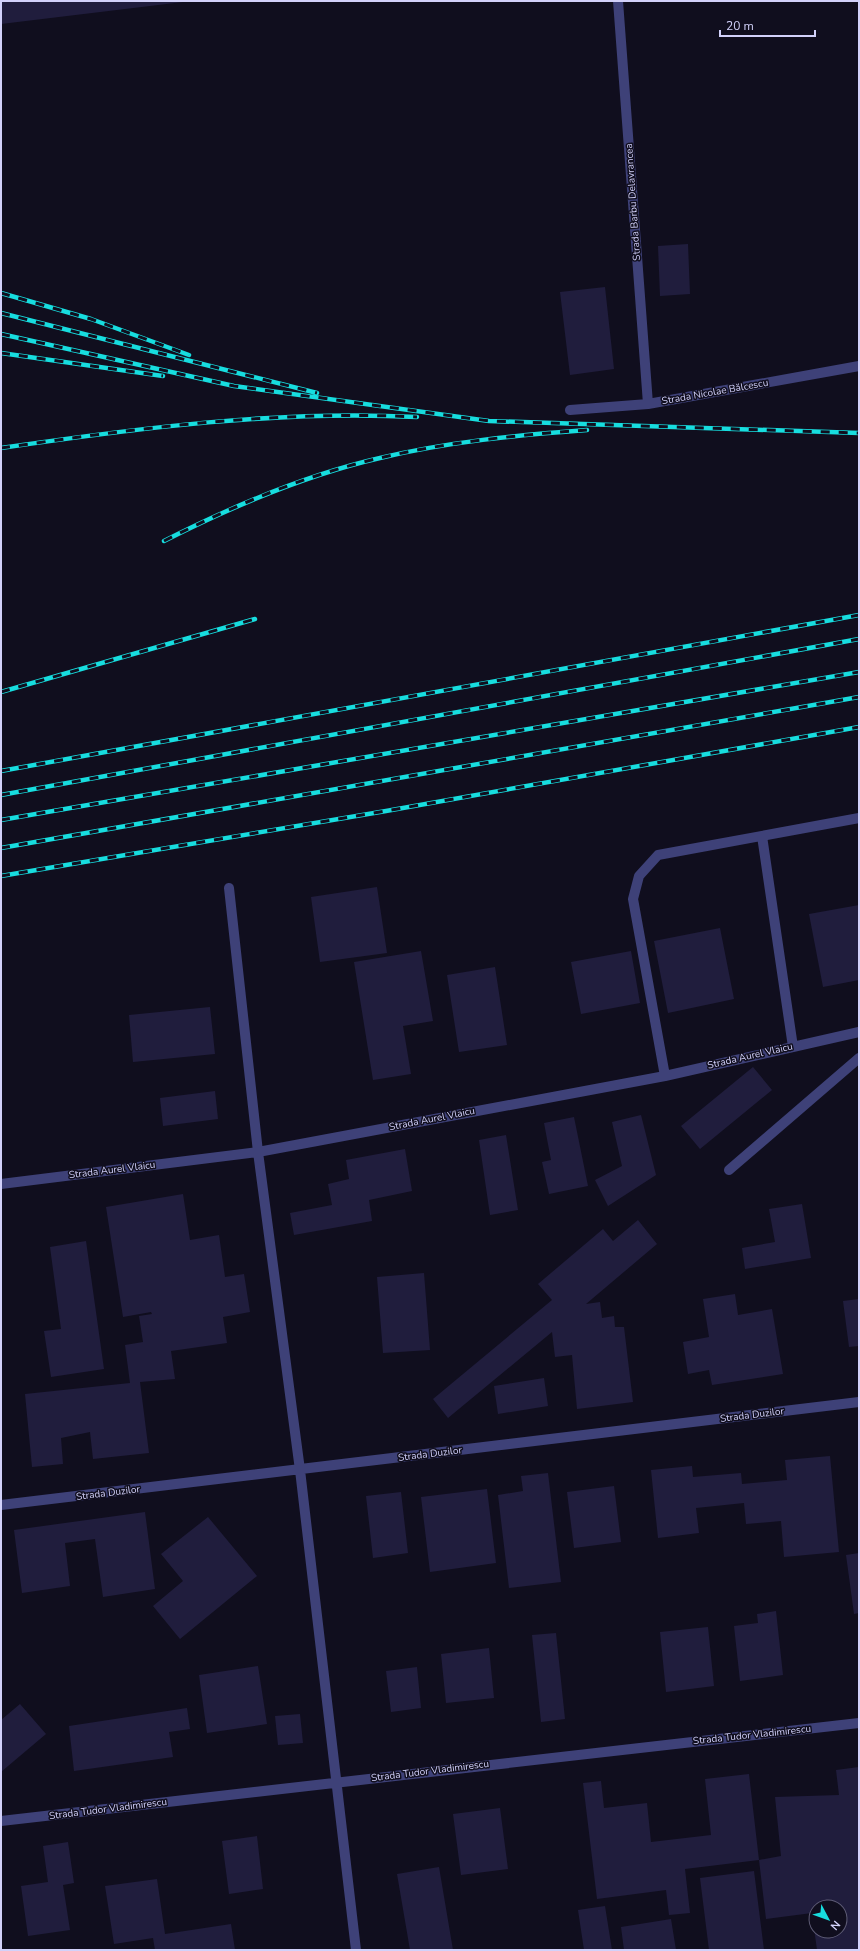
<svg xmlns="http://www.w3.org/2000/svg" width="860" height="1951" viewBox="0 0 860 1951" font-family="'Nunito Sans',sans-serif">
<rect width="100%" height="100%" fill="#100e1e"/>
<path fill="#201d3d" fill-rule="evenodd" d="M1 1H183V2L1 24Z
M688 244 690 294 660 296 658 246Z
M605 287 614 369 570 375 560 292Z
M377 887 387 953 320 962 311 897Z
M859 905V980L823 987 809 914Z
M720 928 734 999 668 1013 654 941Z
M421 951 433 1021 403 1026 411 1074 373 1080 354 962Z
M631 951 640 1003 581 1014 571 962Z
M495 967 507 1045 459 1052 447 975Z
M210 1007 215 1054 133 1062 129 1015Z
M753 1067 772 1090 700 1149 681 1126Z
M215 1091 218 1119 163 1126 160 1098Z
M641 1115 656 1175 608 1206 595 1180 622 1166 612 1122Z
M574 1117 588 1186 549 1194 542 1162 551 1160 544 1123Z
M506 1135 518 1210 490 1215 479 1140Z
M405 1149 412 1191 369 1200 372 1221 294 1235 290 1213 332 1205 328 1184 349 1179 346 1160Z
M183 1194 190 1240 219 1235 225 1277 244 1274 250 1312 223 1317 227 1343 171 1351 175 1379 140 1382 149 1453 93 1459 90 1432 61 1438 63 1464 32 1467 25 1394 130 1383 125 1345 143 1342 139 1316 152 1314 151 1312 123 1317 106 1207Z
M802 1204 811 1258 745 1269 742 1248 775 1242 769 1209Z
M638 1220 657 1244 586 1304 600 1302 602 1318 614 1316 615 1327H624L633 1402 577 1409 572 1355 555 1357 552 1332 448 1418 433 1399 552 1300 538 1284 603 1229 613 1241Z
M86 1241 104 1369 51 1377 44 1331 61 1329 50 1247Z
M424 1273 430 1350 383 1353 377 1277Z
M735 1294 738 1315 772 1309 783 1374 712 1385 709 1370 688 1374 683 1342 709 1337 703 1299Z
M859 1299V1346L849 1347 843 1301Z
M544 1378 548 1406 498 1414 494 1386Z
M830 1456 839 1552 784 1557 781 1521 746 1524 744 1503 696 1508 699 1533 658 1538 651 1470 692 1466 693 1477 741 1473 742 1484 787 1480 785 1460Z
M548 1473 561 1582 509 1588 498 1495 523 1491 521 1476Z
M614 1486 621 1542 574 1548 567 1492Z
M487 1489 496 1563 430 1572 421 1497Z
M401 1492 408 1553 373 1558 366 1496Z
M145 1512 155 1589 103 1597 95 1539 65 1543 70 1586 22 1593 14 1530Z
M208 1517 257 1576 180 1639 153 1606 183 1581 161 1554Z
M859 1553V1613L854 1614 846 1555Z
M776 1611 783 1675 740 1681 734 1626 758 1623 757 1614Z
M708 1627 714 1686 666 1692 660 1632Z
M556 1633 565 1719 541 1722 532 1635Z
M489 1648 494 1698 446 1703 441 1654Z
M258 1666 267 1724 207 1733 199 1675Z
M417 1667 421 1708 391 1712 386 1671Z
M20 1704 46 1734 1 1772V1720Z
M187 1708 190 1729 169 1732 173 1757 74 1771 69 1726Z
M300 1714 303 1743 278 1745 275 1716Z
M859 1767V1950H817L812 1913 766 1919 759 1860 781 1856 775 1797 839 1795 836 1770ZM816 1907H840V1931H816Z
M749 1774 759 1860 685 1869 690 1913 669 1915 666 1890 597 1899 583 1783 601 1781 604 1808 647 1803 651 1842 711 1835 705 1779Z
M500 1808 508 1869 461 1875 453 1814Z
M257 1836 263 1889 229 1894 222 1841Z
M68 1842 74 1883 63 1885 70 1930 28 1936 21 1886 48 1882 43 1846Z
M439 1867 453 1950H410L397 1874Z
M754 1871 764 1950H709L700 1878Z
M157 1879 165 1934 231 1924 235 1950H155L153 1938 114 1944 105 1886Z
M605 1906 612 1950H584L578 1910Z
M671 1919 676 1950H624L621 1927Z"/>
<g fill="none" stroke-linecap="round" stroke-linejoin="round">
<path stroke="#3e4178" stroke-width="10" d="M618 1 648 404
M570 410 648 404 859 366
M762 836 793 1047
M229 888 258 1152 300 1470 356 1950
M665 1076 633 899 639 876 658 855 859 818
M729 1170 859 1058
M1 1184 258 1152 665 1076 859 1032
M1 1505 859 1402
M1 1821 859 1723"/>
<defs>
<path id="rail" d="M1 293 91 319 189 355
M1 313 317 393
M1 334 234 386 489 421 859 433
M1 353 163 376
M1 448C139 428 277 410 417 417
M164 541C233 506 305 475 380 458 447 442 518 435 587 430
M1 692 255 619
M1 771 859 615
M1 795 859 639
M1 820 859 672
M1 848 859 697
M1 876 386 811 859 727"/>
</defs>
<use href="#rail" stroke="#17dddf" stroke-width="4.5"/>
<use href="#rail" stroke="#100e1e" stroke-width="3" stroke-dasharray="9" stroke-linecap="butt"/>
</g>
<g text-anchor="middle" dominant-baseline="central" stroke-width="3" stroke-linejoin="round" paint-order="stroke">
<g font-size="10" fill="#d2d1fa" stroke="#100e1e">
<text transform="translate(633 202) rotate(-94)">Strada Barbu Delavrancea</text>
<text transform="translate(715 392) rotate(-10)">Strada Nicolae Bălcescu</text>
<text transform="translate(750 1056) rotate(-13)">Strada Aurel Vlaicu</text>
<text transform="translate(432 1119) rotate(-11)">Strada Aurel Vlaicu</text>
<text transform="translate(112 1170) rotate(-7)">Strada Aurel Vlaicu</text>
<text transform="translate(752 1415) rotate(-7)">Strada Duzilor</text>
<text transform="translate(430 1454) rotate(-7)">Strada Duzilor</text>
<text transform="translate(108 1493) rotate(-7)">Strada Duzilor</text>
<text transform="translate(752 1735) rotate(-6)">Strada Tudor Vladimirescu</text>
<text transform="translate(430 1771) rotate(-7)">Strada Tudor Vladimirescu</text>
<text transform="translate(108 1809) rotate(-7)">Strada Tudor Vladimirescu</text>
</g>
</g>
<rect width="860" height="1951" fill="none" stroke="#d2d1fa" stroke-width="4"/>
<g transform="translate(828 1919) rotate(131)"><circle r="19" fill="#100e1e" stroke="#5e5c76"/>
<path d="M0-3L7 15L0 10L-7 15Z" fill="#17dddf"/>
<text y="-6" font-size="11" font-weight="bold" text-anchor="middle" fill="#d2d1fa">N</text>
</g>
<path d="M720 30v6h95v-6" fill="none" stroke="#d2d1fa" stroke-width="2"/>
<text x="726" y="30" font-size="12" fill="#d2d1fa" stroke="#100e1e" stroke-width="3" paint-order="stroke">20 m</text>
</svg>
